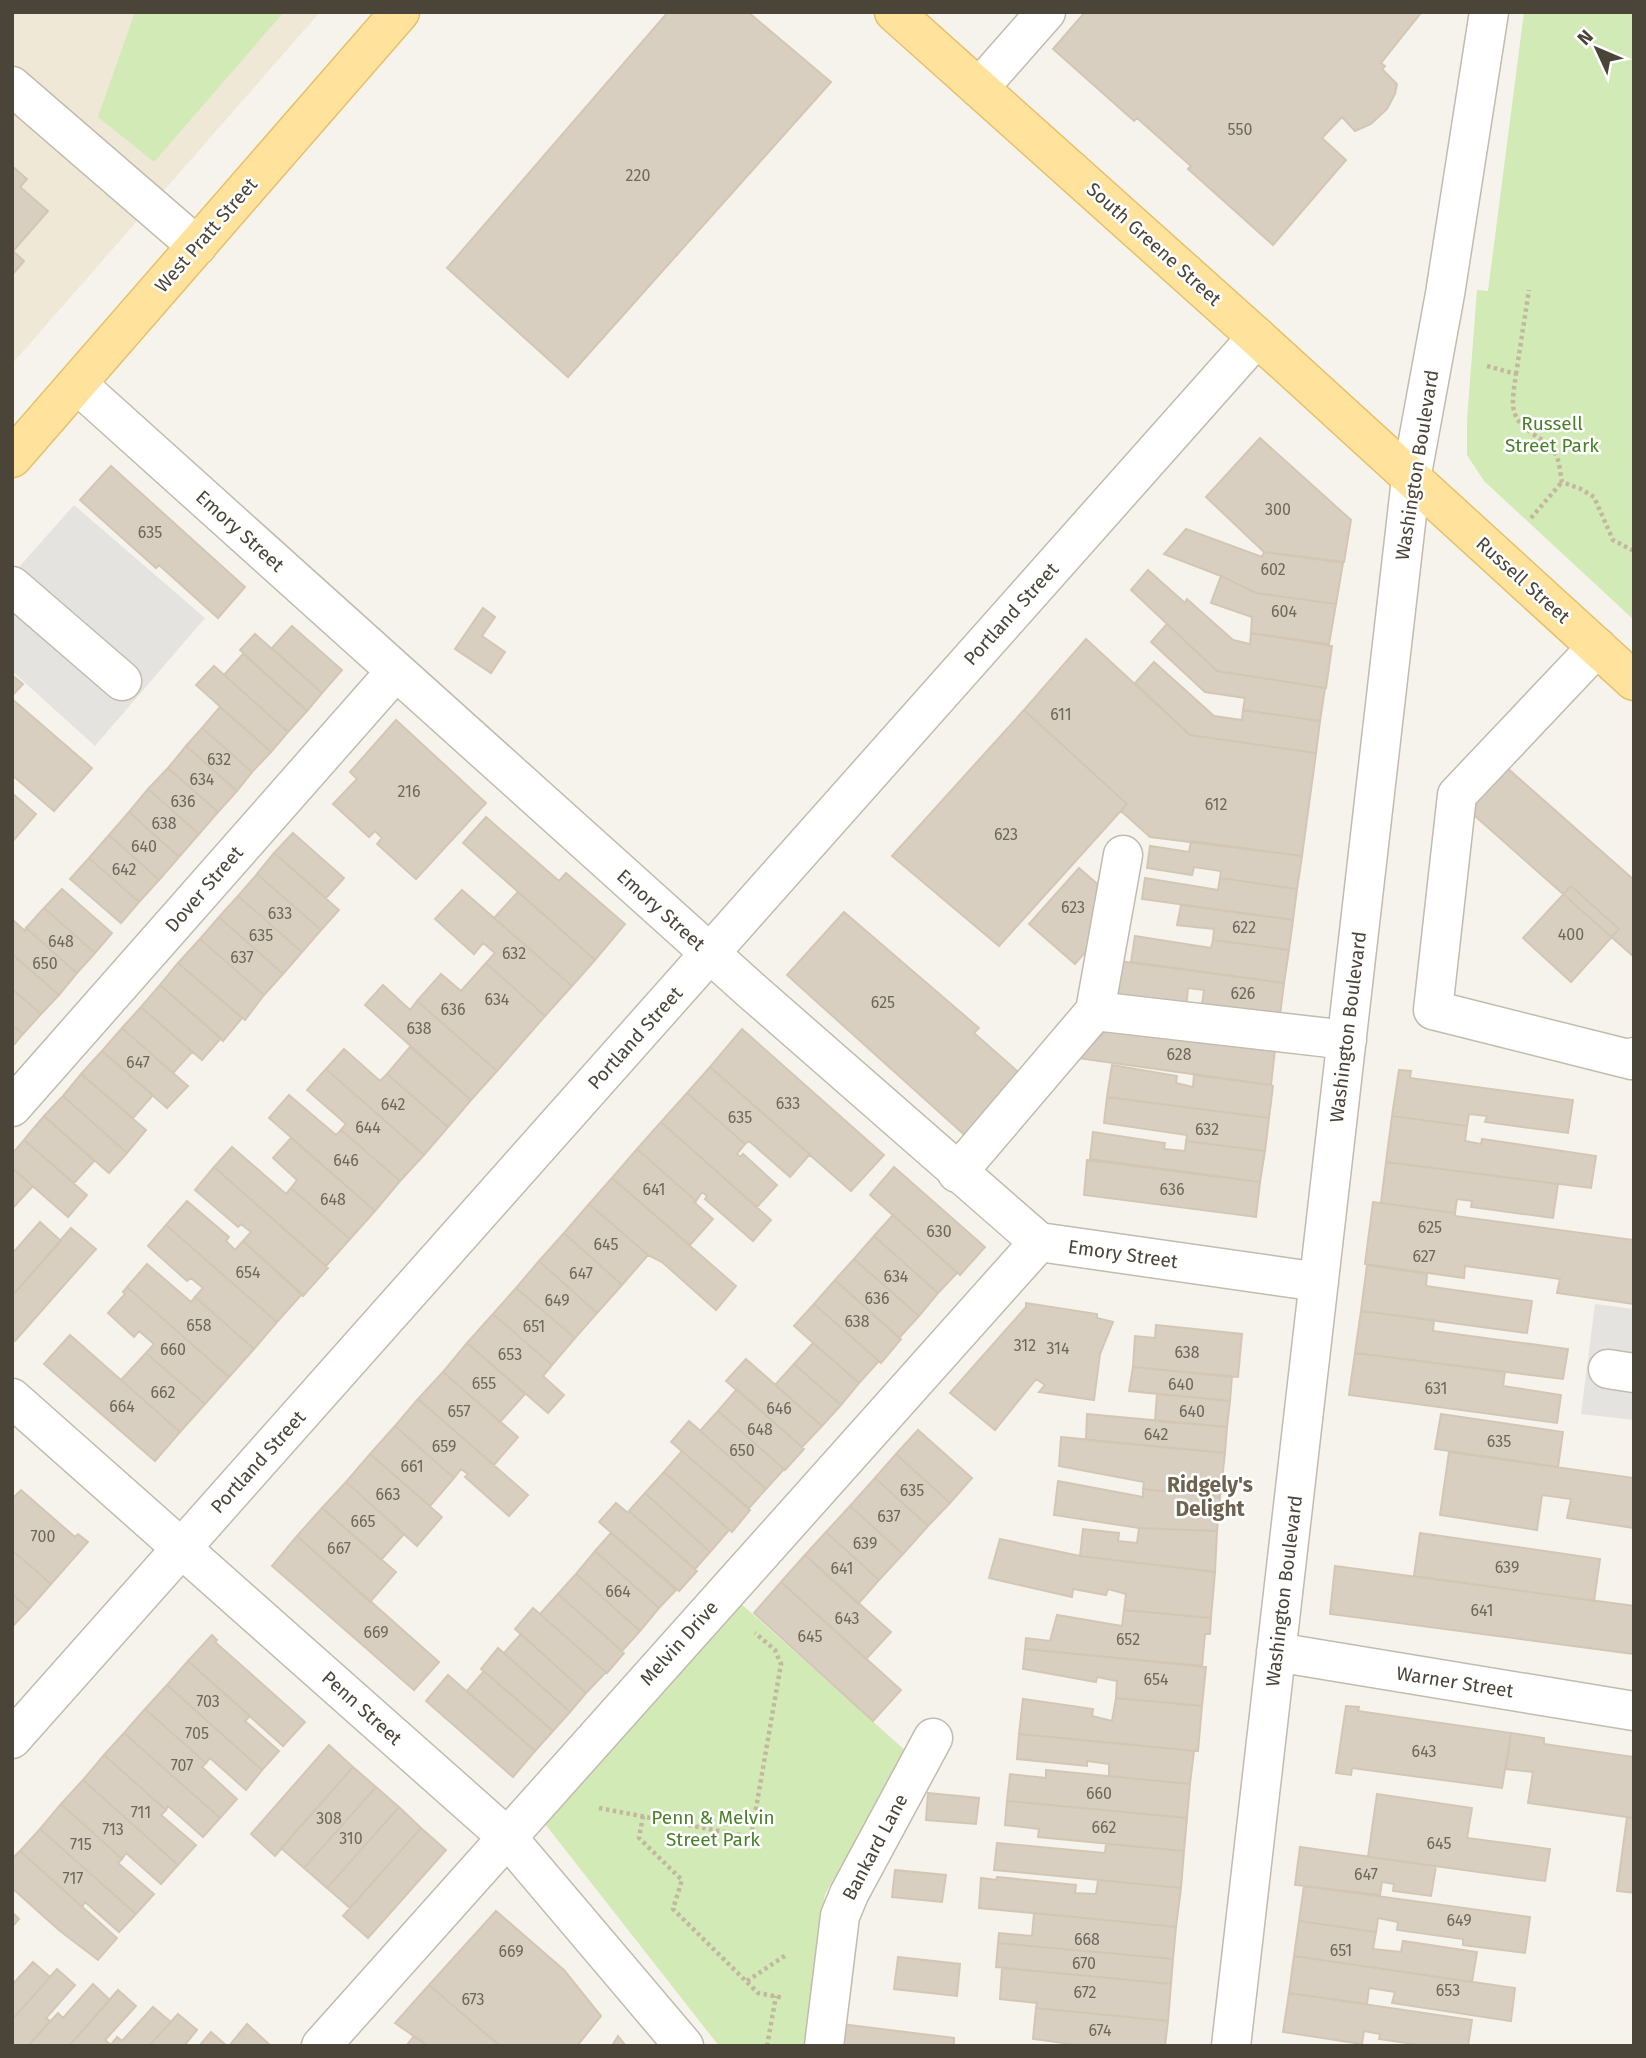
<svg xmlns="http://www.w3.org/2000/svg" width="1646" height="2058" viewBox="0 0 1646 2058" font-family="'Fira Sans',sans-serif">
<rect width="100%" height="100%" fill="#f6f3ec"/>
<path fill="#efe8d6" d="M12 12H320L12 364Z"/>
<path fill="#d2eab5" d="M135 12H284L154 162 98 117Z
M1524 12H1634V620L1484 481 1467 455V420L1477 290 1488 291Z
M738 1601 907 1752 825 1894 804 2046H719L545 1824Z"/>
<path fill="#e5e3e0" d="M74 505 205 618 95 746 12 671V575Z
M1595 1304 1634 1309V1420L1581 1414Z"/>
<path fill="#d8cfc1" stroke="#d3c7b4" stroke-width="2" d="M668 12H748L831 82 568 377 447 268Z
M1085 12H1418L1420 14 1381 63 1385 66 1382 69 1397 84 1395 94 1387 109 1371 124 1355 131 1342 117 1322 138 1346 160 1273 245 1188 169 1191 166 1137 118 1134 121 1053 49Z
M12 166 27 179 20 187 48 211 13 251 24 261 12 275Z
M1260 438 1351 520 1344 562 1264 552 1206 497Z
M111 466 245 587 218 618 159 565 156 568 80 500Z
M1186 529 1262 557 1264 552 1343 563 1336 604 1256 593 1221 576 1164 554Z
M1148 570 1185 603 1187 599 1233 640 1250 644 1251 633 1332 646 1326 688 1217 671 1131 590Z
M1221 576 1256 593 1336 604 1329 644 1251 633 1252 617 1211 603Z
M483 608 495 617 482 636 505 652 491 673 455 649Z
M1167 624 1217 671 1325 688 1320 721 1243 710 1245 698 1205 692 1151 642Z
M292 626 342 670 322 693 272 648Z
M255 634 322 693 307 711 240 650Z
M1086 639 1190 735 1316 753 1302 856 1150 837 1121 811 1127 804 1024 710Z
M243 654 307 711 288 732 224 675Z
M1154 662 1214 716 1242 720 1243 710 1320 721 1316 753 1190 735 1135 683Z
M214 666 288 732 271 752 196 685Z
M12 675 23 684 12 696Z
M12 699 92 768 54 811 12 775Z
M220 707 271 752 252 772 202 728Z
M1024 710 1127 804 999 946 892 856Z
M396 720 486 803 416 879 377 844 382 838 375 831 369 837 333 804 357 779 350 772Z
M202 728 252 772 237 791 186 746Z
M186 746 237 791 218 812 168 768Z
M1505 766 1634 880V957L1467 809Z
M168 768 218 812 199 834 148 789Z
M148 789 199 834 179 857 129 812Z
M12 793 36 814 12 842Z
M129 812 179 857 159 880 109 835Z
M486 817 559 881 566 873 625 924 595 960 463 843Z
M293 833 344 878 326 898 274 853Z
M109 835 159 880 139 902 89 858Z
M1191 841 1302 856 1297 889 1220 878 1221 871 1194 867 1192 875 1147 868 1150 846 1189 852Z
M274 853 339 910 321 930 257 874Z
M89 858 139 902 121 923 70 879Z
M1079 868 1103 889 1093 943 1075 964 1029 924Z
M257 874 321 930 302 952 238 896Z
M1145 878 1218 890 1220 878 1297 889 1293 920 1142 899Z
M1571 886 1619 929 1571 982 1523 938Z
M62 889 112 933 95 953 44 908Z
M462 890 572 986 545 1016 486 963 495 953 483 943 474 954 435 919Z
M518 892 595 960 572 986 494 918Z
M238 896 302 952 283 974 219 917Z
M1181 905 1293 920 1289 950 1213 940 1214 929 1177 925Z
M44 908 95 953 77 973 26 928Z
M844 912 979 1028 974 1033 1024 1077 968 1138 787 975Z
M219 917 283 974 264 995 200 939Z
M14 921 25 931 26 928 77 973 59 995 12 954V923Z
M1135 936 1211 948 1213 940 1289 950 1284 983 1131 962Z
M200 939 264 995 245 1020 178 963Z
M12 954 59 995 41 1014 12 989Z
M1119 961 1284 983 1279 1023 1201 1013 1204 990 1188 988 1186 1010 1143 1006 1144 997 1126 995V1003L1113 1000Z
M178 963 242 1018 223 1041 160 985Z
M486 963 545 1016 497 1071 417 1001 441 974 461 991Z
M160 985 221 1038 202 1060 141 1007Z
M383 985 410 1010 417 1001 497 1071 471 1100 365 1005Z
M12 989 41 1014 23 1034 12 1025Z
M141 1007 192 1052 173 1073 122 1028Z
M12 1025 23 1034 12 1047Z
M122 1028 188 1086 167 1108 102 1051Z
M1109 1028 1275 1049 1271 1085 1078 1058Z
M742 1029 884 1155 851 1191 710 1067Z
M410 1047 471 1100 448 1127 387 1074Z
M344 1049 380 1081 387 1074 448 1127 424 1155 326 1069Z
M102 1051 153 1095 133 1118 81 1074Z
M1112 1065 1177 1076 1176 1083 1193 1087 1194 1075 1271 1085 1273 1086 1269 1118 1107 1097Z
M710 1067 810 1154 790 1177 749 1141 745 1144 687 1093Z
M326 1069 424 1155 400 1181 341 1130 346 1124 307 1090Z
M1399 1070 1411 1071 1410 1078 1573 1100 1568 1133 1485 1122 1487 1116 1469 1114 1467 1126 1392 1116Z
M81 1074 146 1130 127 1153 63 1096Z
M687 1093 745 1144 737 1154 740 1157 743 1154 777 1185 757 1207 661 1122Z
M289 1095 336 1135 341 1130 400 1181 375 1211 269 1118Z
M63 1096 127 1153 109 1173 44 1116Z
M1107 1097 1269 1118 1265 1151 1186 1141 1187 1135 1104 1123Z
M44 1116 94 1161 74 1183 24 1140Z
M1392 1116 1467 1126 1465 1141 1481 1144 1482 1139 1596 1156 1591 1188 1386 1162Z
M661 1122 771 1220 753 1241 705 1199 707 1196 702 1192 696 1201 637 1149Z
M1093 1132 1165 1143 1164 1149 1185 1151 1186 1141 1265 1151 1260 1182 1090 1159Z
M291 1138 375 1211 350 1239 291 1188 297 1180 273 1158Z
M24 1140 87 1195 68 1217 12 1168V1154Z
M232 1147 286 1194 291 1188 350 1239 326 1266 214 1167Z
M637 1149 696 1201 694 1202 713 1219 690 1245 612 1178Z
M1087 1160 1260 1182 1256 1217 1084 1195Z
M1386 1162 1558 1184 1553 1218 1471 1207 1472 1201 1457 1199 1455 1213 1381 1203Z
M214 1167 328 1268 303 1296 243 1241 251 1232 241 1224 238 1227 195 1190Z
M894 1167 985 1247 960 1275 870 1195Z
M12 1168 33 1186 12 1209Z
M612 1178 736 1286 716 1310 662 1262 648 1255 589 1204Z
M187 1201 229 1237 226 1241 235 1250 243 1241 302 1294 277 1322 166 1225Z
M1373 1202 1455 1213V1216L1634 1240V1304L1557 1293 1560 1279 1465 1266 1464 1278 1365 1264Z
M589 1204 648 1255 622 1285 564 1233Z
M893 1215 957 1273 938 1293 874 1236Z
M40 1222 61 1241 12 1296V1254Z
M166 1225 277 1322 254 1349 195 1297 203 1288 191 1278 187 1281 148 1246Z
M71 1228 96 1249 15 1341 12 1339V1296Z
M564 1233 622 1285 597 1313 539 1261Z
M874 1236 938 1293 919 1316 854 1259Z
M854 1259 919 1316 899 1338 835 1280Z
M539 1261 597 1313 575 1338 516 1288Z
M147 1264 191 1302 195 1297 254 1349 229 1377 127 1287Z
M1367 1265 1427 1274 1426 1286 1532 1301 1527 1333 1361 1311Z
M835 1280 901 1339 881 1363 814 1304Z
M127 1287 229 1377 205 1404 146 1353 154 1344 139 1331 134 1337 108 1313 125 1294 123 1292Z
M516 1288 575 1338 552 1365 493 1314Z
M1026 1303 1097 1314V1318L1113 1322 1100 1354 1094 1400 1039 1392 1045 1385 1036 1379 995 1430 950 1393 1026 1307Z
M814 1304 879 1361 859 1383 794 1326Z
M1361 1311 1434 1320 1433 1331 1568 1349 1563 1379 1355 1353Z
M493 1314 552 1365 543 1376 564 1395 548 1413 467 1343Z
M1156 1325 1242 1334 1238 1377 1133 1367 1135 1336 1155 1338Z
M70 1335 180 1432 155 1461 44 1364Z
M467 1343 525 1394 500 1422 443 1372Z
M813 1343 859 1383 841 1405 794 1364Z
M146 1353 205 1404 180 1432 121 1380Z
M1355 1353 1505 1372 1503 1386 1561 1395 1557 1423 1349 1395Z
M746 1359 822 1426 802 1447 726 1381Z
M794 1364 841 1405 822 1426 775 1385Z
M1133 1367 1232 1377 1230 1401 1129 1391Z
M443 1372 518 1437 494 1465 418 1399Z
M737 1389 804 1449 785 1470 718 1411Z
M1157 1394 1230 1401 1227 1427 1155 1421Z
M418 1399 528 1495 509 1516 465 1477 468 1474 461 1469 454 1478 395 1426Z
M718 1411 784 1469 766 1489 700 1431Z
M1087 1414 1227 1427 1225 1453 1086 1440Z
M1441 1414 1563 1432 1558 1467 1435 1449Z
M689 1421 766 1489 749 1508 671 1442Z
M395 1426 454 1478 430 1506 370 1454Z
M918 1430 972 1478 950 1503 896 1454Z
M1061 1437 1225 1453 1220 1497 1143 1489 1144 1482 1059 1466Z
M682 1451 750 1510 732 1532 664 1472Z
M1449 1452 1634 1478V1528L1567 1518 1571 1499 1542 1495 1537 1530 1440 1515Z
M370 1454 442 1517 417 1546 346 1482Z
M896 1454 950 1503 928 1526 875 1478Z
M664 1472 729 1530 710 1552 645 1493Z
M875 1478 928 1526 903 1554 850 1506Z
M1058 1481 1143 1497V1489L1220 1497 1217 1531 1139 1528 1054 1515Z
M346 1482 404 1534 381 1560 322 1508Z
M21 1490 75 1537 78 1534 88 1542 51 1584 12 1550V1499Z
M645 1493 710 1552 695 1569 629 1511Z
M616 1503 628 1513 629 1511 697 1571 679 1591 599 1522Z
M850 1506 903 1554 879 1580 826 1532Z
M322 1508 396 1572 370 1602 297 1536Z
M1139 1528 1217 1531 1215 1572 1080 1556 1083 1529 1119 1533 1118 1541 1137 1543Z
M826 1532 879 1580 858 1604 805 1555Z
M611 1533 676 1590 659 1608 595 1551Z
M1420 1533 1600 1559 1594 1601 1414 1576Z
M297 1536 439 1662 414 1690 272 1566Z
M1000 1539 1080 1556 1215 1572 1211 1618 1124 1610 1126 1594 1108 1589 1106 1595 1073 1589 1072 1597 989 1578Z
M12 1550 51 1584 29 1609 12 1594Z
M595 1551 659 1608 640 1631 576 1574Z
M805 1555 891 1632 866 1659 781 1582Z
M1335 1566 1634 1606V1654L1330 1614Z
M576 1574 640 1631 622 1651 558 1594Z
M781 1582 901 1690 873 1721 754 1613Z
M12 1594 29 1609 12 1627Z
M558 1594 624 1653 607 1673 540 1614Z
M533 1608 606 1672 586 1693 515 1629Z
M1124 1610 1211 1618 1210 1634H1205L1202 1666 1025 1649 1026 1638 1050 1641 1057 1615 1122 1626Z
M521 1634 586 1693 570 1712 504 1653Z
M212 1635 217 1640 215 1642 305 1722 283 1746 188 1661Z
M498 1648 570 1712 553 1731 481 1669Z
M1025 1649 1206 1667 1202 1706 1116 1698 1117 1681 1097 1677 1096 1682 1023 1669Z
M188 1661 250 1716 245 1721 279 1751 262 1770 167 1685Z
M484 1671 553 1731 535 1751 467 1691Z
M448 1675 535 1751 513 1777 426 1701Z
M167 1685 262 1770 246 1790 210 1758 206 1763 145 1709Z
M1116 1698 1202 1706 1198 1751 1019 1734 1023 1699 1093 1709 1092 1716 1112 1721Z
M1346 1706 1359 1707 1358 1711 1511 1733 1502 1788 1352 1768 1351 1775 1336 1773Z
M145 1709 206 1763 202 1767 237 1799 220 1818 124 1733Z
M124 1733 220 1818 203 1837 168 1806 166 1810 104 1755Z
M1511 1733 1544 1738V1744L1634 1757V1818L1528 1803 1533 1772 1506 1769Z
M1019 1734 1194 1751 1190 1784 1109 1776V1764L1087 1761V1766L1017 1759Z
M329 1745 353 1767 275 1856 251 1834Z
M104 1755 166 1810 161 1815 196 1845 178 1865 83 1780Z
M353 1767 376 1787 304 1868 281 1848Z
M1046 1770 1190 1784 1187 1818 1007 1801 1010 1774 1046 1778Z
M83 1780 178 1865 161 1884 126 1853 122 1859 61 1804Z
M376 1787 399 1807 327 1888 304 1868Z
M928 1793 979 1798 976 1824 926 1820Z
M1377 1794 1472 1808 1467 1838 1550 1849 1545 1881 1368 1857Z
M1007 1801 1187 1818 1184 1851 1038 1837 1039 1829 1005 1825Z
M61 1804 122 1859 118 1863 154 1894 136 1914 40 1829Z
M399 1807 421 1828 350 1908 327 1888Z
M1627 1817 1634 1818V1893L1617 1891Z
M421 1828 446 1850 368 1938 343 1916Z
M40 1829 136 1914 119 1932 85 1902 82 1907 20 1851Z
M997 1843 1105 1853 1106 1844 1184 1851 1181 1888 994 1870Z
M1300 1847 1436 1866 1431 1896 1393 1891 1394 1884 1382 1882 1380 1895 1295 1885Z
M20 1851 117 1938 98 1960 60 1931 12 1888V1859Z
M895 1870 946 1875 942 1902 892 1897Z
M997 1877 1076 1885 1075 1893 1096 1894 1098 1880 1181 1888 1176 1927 979 1908 981 1878 996 1880Z
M1304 1886 1530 1917 1525 1953 1463 1945V1939L1397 1930 1398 1922 1378 1918 1376 1932 1299 1921Z
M496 1911 564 1970 601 2016 577 2046H500L429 1985Z
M12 1912 19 1919 12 1927Z
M1034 1913 1176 1927 1173 1959 998 1943 999 1933 1032 1936Z
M1299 1921 1376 1932 1373 1949 1401 1952 1403 1941 1477 1952 1472 1982 1294 1956Z
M998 1943 1173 1959 1171 1984 996 1967Z
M1294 1956 1515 1988 1511 2021 1392 2003 1395 1992 1369 1988 1367 2004 1289 1993Z
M898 1957 960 1964 957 1996 894 1989Z
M33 1962 50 1977 12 2020V1985Z
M1002 1968 1171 1984 1168 2021 1036 2008 1037 2003 1000 1999Z
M57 1969 75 1985 46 2018 50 2021 28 2046H12V2020Z
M93 1984 110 2000 69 2046H28L58 2013 63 2018Z
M429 1985 500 2046H428L395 2023Z
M118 1990 136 2006 105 2040 111 2045 69 2046Z
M1289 1993 1472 2020 1468 2046H1426L1379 2039 1380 2034 1364 2031 1362 2044 1283 2032Z
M153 2007 171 2022 149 2046H110L117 2037 122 2041Z
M1036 2008 1168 2021 1165 2046H1086L1033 2039Z
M178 2014 197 2030 184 2046H149Z
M247 2024 271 2046H229Z
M841 2024 954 2038V2046H839Z
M211 2032 227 2046H199Z
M414 2036 428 2046H406Z
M618 2036 626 2046H612Z"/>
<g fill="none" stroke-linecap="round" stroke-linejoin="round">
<defs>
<path id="minor" d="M12 86 197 246
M979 88 1046 12
M77 384 753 992 1039 1242 1319 1282
M12 586 122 681
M1597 647 1457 795 1433 1010 1632 1060 1634 1057
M1123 855 1095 1011 1347 1040
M12 1107 396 671
M957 1173 1095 1011
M1608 1369 1634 1373
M12 1398 506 1836 684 2046
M1276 1652 1634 1711
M12 1739 1257 337
M321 2046 1039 1242
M824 2046 840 1916 849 1894 933 1738
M1231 2046 1411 479 1445 294 1489 12"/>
<path id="major" d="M894 12 1257 337 1634 681
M12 458 400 12"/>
</defs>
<use href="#minor" stroke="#c2bbae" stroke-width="41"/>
<use href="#major" stroke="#e6c16a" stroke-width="41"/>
<path stroke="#c4b79f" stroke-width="4.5" stroke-dasharray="3.5 3.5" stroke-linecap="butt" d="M1487 366 1516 374C1512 405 1507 417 1536 436 1544 441 1552 447 1556 455 1560 463 1560 474 1562 482L1581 489 1594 497 1613 540 1634 551
M1516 374 1529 290
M1531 518 1562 482
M599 1808 751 1837 781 1664 775 1650 755 1633
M643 1816 639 1838 682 1880 673 1909 758 1993 784 1998
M747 1981 786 1955
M767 2046 776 1996"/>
<use href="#minor" stroke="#fff" stroke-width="38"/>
<use href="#major" stroke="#ffe39c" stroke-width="38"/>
</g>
<g text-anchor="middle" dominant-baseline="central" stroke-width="5" stroke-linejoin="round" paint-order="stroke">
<g font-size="16" fill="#6e675b">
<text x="1240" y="129">550</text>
<text x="638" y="175">220</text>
<text x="1278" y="509">300</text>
<text x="150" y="532">635</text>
<text x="1273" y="569">602</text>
<text x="1284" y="611">604</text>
<text x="1061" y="714">611</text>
<text x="219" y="759">632</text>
<text x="202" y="779">634</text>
<text x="409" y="791">216</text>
<text x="183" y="801">636</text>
<text x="1216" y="804">612</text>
<text x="164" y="823">638</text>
<text x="1006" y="834">623</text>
<text x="144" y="846">640</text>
<text x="124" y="869">642</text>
<text x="1073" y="907">623</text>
<text x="280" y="913">633</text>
<text x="1244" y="927">622</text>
<text x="1571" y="934">400</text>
<text x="261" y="935">635</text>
<text x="61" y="941">648</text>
<text x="514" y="953">632</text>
<text x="242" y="957">637</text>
<text x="45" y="963">650</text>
<text x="1243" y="993">626</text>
<text x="497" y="999">634</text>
<text x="883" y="1002">625</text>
<text x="453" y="1009">636</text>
<text x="419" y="1028">638</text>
<text x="1179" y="1054">628</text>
<text x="138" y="1062">647</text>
<text x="788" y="1103">633</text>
<text x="393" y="1104">642</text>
<text x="740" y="1117">635</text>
<text x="368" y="1127">644</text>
<text x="1207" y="1129">632</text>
<text x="346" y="1160">646</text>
<text x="654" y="1189">641</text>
<text x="1172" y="1189">636</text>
<text x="333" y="1199">648</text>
<text x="1430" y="1227">625</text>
<text x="939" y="1231">630</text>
<text x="606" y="1244">645</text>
<text x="1424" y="1256">627</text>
<text x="248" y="1272">654</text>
<text x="581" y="1273">647</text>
<text x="896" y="1276">634</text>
<text x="877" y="1298">636</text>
<text x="557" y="1300">649</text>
<text x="857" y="1321">638</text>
<text x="199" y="1325">658</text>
<text x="534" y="1326">651</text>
<text x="1025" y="1345">312</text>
<text x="1058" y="1348">314</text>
<text x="173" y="1349">660</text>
<text x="1187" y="1352">638</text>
<text x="510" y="1354">653</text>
<text x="484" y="1383">655</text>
<text x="1181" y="1384">640</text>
<text x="1436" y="1388">631</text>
<text x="163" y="1392">662</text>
<text x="122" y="1406">664</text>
<text x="779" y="1408">646</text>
<text x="459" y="1411">657</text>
<text x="1192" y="1411">640</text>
<text x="760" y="1429">648</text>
<text x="1156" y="1434">642</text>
<text x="1499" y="1441">635</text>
<text x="444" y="1446">659</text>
<text x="742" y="1450">650</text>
<text x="412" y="1466">661</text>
<text x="912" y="1490">635</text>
<text x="388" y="1494">663</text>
<text x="889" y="1516">637</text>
<text x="363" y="1521">665</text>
<text x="43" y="1536">700</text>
<text x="865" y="1543">639</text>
<text x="339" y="1548">667</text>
<text x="1507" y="1567">639</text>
<text x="842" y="1568">641</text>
<text x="618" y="1591">664</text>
<text x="1482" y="1610">641</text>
<text x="847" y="1618">643</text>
<text x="376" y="1632">669</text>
<text x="810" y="1636">645</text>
<text x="1128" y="1639">652</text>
<text x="1156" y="1679">654</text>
<text x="208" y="1701">703</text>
<text x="197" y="1733">705</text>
<text x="1424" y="1751">643</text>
<text x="182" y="1765">707</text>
<text x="1099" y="1793">660</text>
<text x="141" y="1812">711</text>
<text x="329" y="1818">308</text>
<text x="1104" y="1827">662</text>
<text x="113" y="1829">713</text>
<text x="351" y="1838">310</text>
<text x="1439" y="1843">645</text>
<text x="81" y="1844">715</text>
<text x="1366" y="1874">647</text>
<text x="73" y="1878">717</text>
<text x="1459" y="1920">649</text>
<text x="1087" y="1939">668</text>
<text x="1341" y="1950">651</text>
<text x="511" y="1951">669</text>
<text x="1084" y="1963">670</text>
<text x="1448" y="1990">653</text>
<text x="1085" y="1992">672</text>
<text x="473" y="1999">673</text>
<text x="1100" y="2030">674</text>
</g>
<g font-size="19" fill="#4b4439" stroke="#fff">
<text transform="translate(206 235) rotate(-49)">West Pratt Street</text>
<text transform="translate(1154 244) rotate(42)">South Greene Street</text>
<text transform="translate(1417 465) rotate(-81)">Washington Boulevard</text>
<text transform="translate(240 531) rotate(42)">Emory Street</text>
<text transform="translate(1523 580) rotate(42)">Russell Street</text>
<text transform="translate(1011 614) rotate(-48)">Portland Street</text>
<text transform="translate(204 889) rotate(-49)">Dover Street</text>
<text transform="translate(661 910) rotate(42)">Emory Street</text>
<text transform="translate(1348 1027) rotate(-83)">Washington Boulevard</text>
<text transform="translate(635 1038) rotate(-48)">Portland Street</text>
<text transform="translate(1123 1254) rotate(8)">Emory Street</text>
<text transform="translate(258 1462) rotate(-48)">Portland Street</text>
<text transform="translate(1284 1591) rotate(-83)">Washington Boulevard</text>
<text transform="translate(679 1643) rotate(-48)">Melvin Drive</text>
<text transform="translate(1455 1682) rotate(9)">Warner Street</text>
<text transform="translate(362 1708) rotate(42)">Penn Street</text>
<text transform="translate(875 1847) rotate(-62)">Bankard Lane</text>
</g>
<g font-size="19" fill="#4a7f2a" stroke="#fff">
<text x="1552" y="423">Russell<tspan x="1552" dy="22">Street Park</tspan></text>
<text x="713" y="1817">Penn &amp; Melvin<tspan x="713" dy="22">Street Park</tspan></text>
</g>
<g font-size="21" font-weight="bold" fill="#6e6250" stroke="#fff">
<text x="1210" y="1485">Ridgely's<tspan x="1210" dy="24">Delight</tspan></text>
</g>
</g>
<rect width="1646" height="2058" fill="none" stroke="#4b4439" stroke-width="28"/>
<g transform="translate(1597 49) rotate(314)" stroke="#ffffff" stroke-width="5" paint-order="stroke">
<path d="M0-5L12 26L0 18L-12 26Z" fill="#4b4439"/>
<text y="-10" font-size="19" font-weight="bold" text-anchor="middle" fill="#4b4439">N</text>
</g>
</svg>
